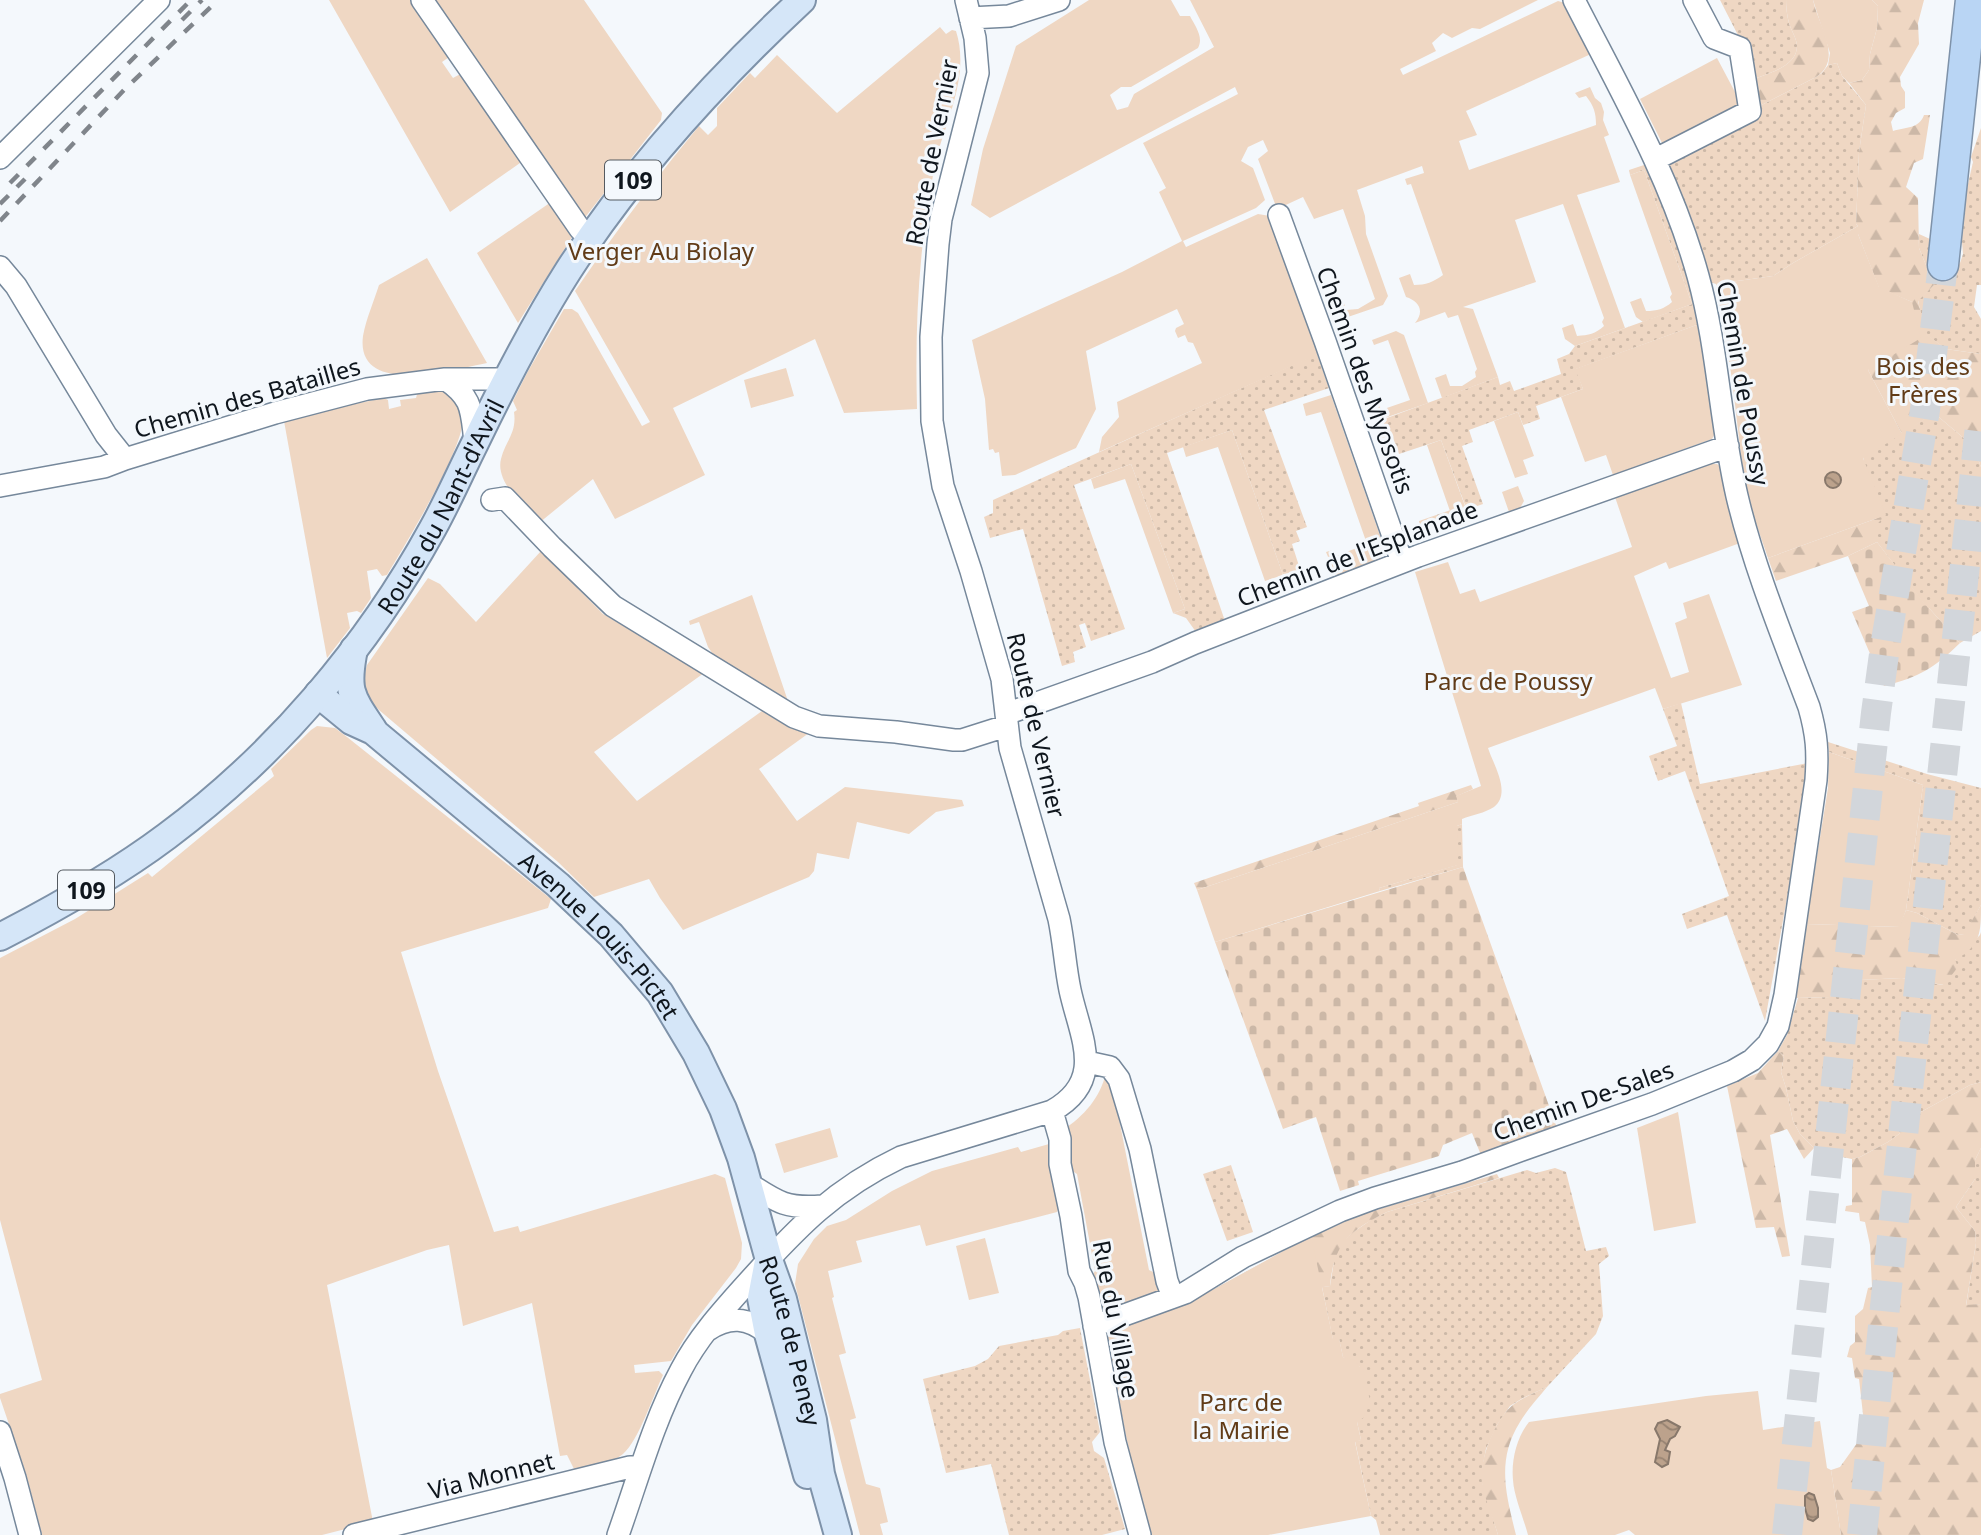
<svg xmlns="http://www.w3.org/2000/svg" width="1981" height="1535" viewBox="0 0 1981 1535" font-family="'Noto Sans',sans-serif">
<defs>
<pattern id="grass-dots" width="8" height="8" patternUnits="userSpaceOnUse" patternTransform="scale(1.75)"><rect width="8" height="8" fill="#efd7c3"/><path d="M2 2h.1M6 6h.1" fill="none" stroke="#ccb8a7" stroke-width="1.8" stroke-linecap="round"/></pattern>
<pattern id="forest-firs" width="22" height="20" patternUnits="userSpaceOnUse" patternTransform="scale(1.75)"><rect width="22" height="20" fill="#efd7c3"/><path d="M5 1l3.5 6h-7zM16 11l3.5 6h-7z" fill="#ccb8a7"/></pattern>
<pattern id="cemetery-stones" width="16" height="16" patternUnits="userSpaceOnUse" patternTransform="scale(1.75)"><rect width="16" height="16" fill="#efd7c3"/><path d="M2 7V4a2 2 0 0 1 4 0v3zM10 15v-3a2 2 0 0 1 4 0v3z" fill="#ccb8a7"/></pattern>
<pattern id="water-waves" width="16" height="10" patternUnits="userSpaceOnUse" patternTransform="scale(1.75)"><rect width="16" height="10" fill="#bca28c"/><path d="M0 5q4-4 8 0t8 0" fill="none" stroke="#978372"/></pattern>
</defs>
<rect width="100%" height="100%" fill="#f4f8fc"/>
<path fill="url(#grass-dots)" d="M1720 0H1786C1786 7 1787 16 1789 23 1791 30 1796 37 1797 45 1798 68 1764 74 1749 81L1743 45Z
M1837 63 1842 76 1866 105 1859 152 1856 224 1858 226 1793 263 1773 276 1716 284 1710 282 1667 165 1750 111 1816 77 1822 73 1828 65Z
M1981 128V285H1977L1974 307 1981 319V354L1946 349 1925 334 1918 300 1934 285 1919 248V234L1930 239 1928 255 1932 263 1950 271 1960 263 1963 254 1962 242 1959 233 1965 197 1973 162 1971 157Z
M1647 164 1671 222 1702 323 1576 369 1583 389 1536 406 1540 419 1523 425 1518 412 1469 430 1473 442 1462 446 1483 504 1420 526 1419 521 1465 505 1441 440 1399 454 1392 435 1382 438 1376 422 1498 377 1500 385 1510 381 1514 391 1561 374 1557 359 1569 354 1575 346 1692 304 1644 170 1630 175 1629 170Z
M1317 354 1329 388 1264 410 1307 527 1296 531 1300 541 1292 544 1300 569 1283 575 1232 430 1167 453 1225 621 1196 632 1186 618 1173 613 1185 609 1131 464 1074 485 1125 629 1091 641 1085 623 1079 625 1086 647 1073 652 1075 662 1062 666 1023 529 990 538 984 517 993 513V500Z
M1934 413 1973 446 1981 467V631L1960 643 1929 608 1928 609 1877 542V524L1863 457Z
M1681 703 1700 784 1808 763 1804 803 1765 1021 1727 915 1687 929 1682 914 1729 896 1685 771 1658 781 1649 756 1677 746 1663 709Z
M1828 742 1927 774 1981 788V905L1965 934 1958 935 1917 913 1906 910 1923 785 1829 752Z
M1462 824 1463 867 1380 891 1379 888 1457 865V826Z
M1981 932V1082L1970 1085 1910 1118 1899 1134 1888 1142 1860 1157 1852 1159 1842 1157 1814 1148 1800 1134 1793 1121 1786 1088 1781 1072 1784 1056 1778 1051 1787 1035 1798 998 1830 997 1837 981 1902 978 1943 985 1955 960 1980 935Z
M1981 1148V1304L1966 1306 1976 1243 1975 1231 1956 1207 1975 1179V1160Z
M1231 1165 1253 1232 1227 1241 1203 1174Z
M1555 1168 1566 1172 1586 1251 1606 1247 1609 1256 1599 1264 1603 1316 1596 1334 1547 1387 1523 1398 1510 1406 1497 1425 1486 1449 1483 1464 1482 1482 1498 1535H1380L1376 1520 1371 1516 1355 1441 1361 1440 1357 1422 1360 1367 1343 1357 1339 1339 1333 1340 1322 1287 1330 1286 1335 1255 1341 1244 1352 1233 1371 1220 1387 1212 1527 1170 1536 1173Z
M1080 1328 1100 1432 1092 1442 1094 1451 1104 1458 1125 1529 1102 1535H1009L991 1464 946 1473 923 1379 975 1366 988 1359 999 1346 1058 1335 1063 1331Z"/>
<path fill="url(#forest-firs)" d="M1786 0H1813C1818 25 1844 59 1816 77L1750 111 1749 81C1764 74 1798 68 1797 45 1796 37 1791 30 1789 23 1787 16 1786 7 1786 0Z
M1872 0H1924L1918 23 1919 44 1900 77 1901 86 1905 92V108L1896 113 1891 122 1893 131C1906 127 1919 129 1924 115H1930L1923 159 1914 163 1906 187 1918 198 1919 248 1934 285 1918 301 1926 334 1946 349 1981 354V467L1973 446 1934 413 1902 434 1868 370 1912 302 1879 288 1858 234V226L1856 224 1859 152 1866 105 1849 83 1862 80 1869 70 1870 54 1877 28 1878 6Z
M1886 515 1877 524V542L1848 556 1776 581 1768 558Z
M1471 785 1473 789 1457 796 1458 802 1197 890 1194 883 1419 806 1418 803Z
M1981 905C1981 932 1981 946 1955 960L1958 967 1944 985 1902 978 1838 981 1830 997 1796 998 1806 924 1899 927 1906 910 1917 913 1958 935 1964 934Z
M1778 1051 1784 1056 1781 1072 1786 1088 1793 1121 1800 1134 1814 1148 1804 1159 1787 1129 1770 1135 1790 1256 1782 1257 1774 1227 1756 1228 1727 1086 1758 1073Z
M1981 1082V1148L1975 1160V1179L1956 1207 1975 1231 1976 1243 1966 1305 1981 1304V1535H1841L1831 1470 1840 1467 1865 1432 1859 1379 1855 1378 1852 1358 1847 1357 1850 1346 1855 1342V1316L1863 1309 1868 1288 1872 1287 1870 1245 1865 1222 1860 1221 1859 1213 1845 1211 1846 1206 1852 1205V1159L1860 1157 1888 1142 1899 1134 1910 1118 1970 1085Z
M1497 1174 1499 1178 1387 1212C1350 1231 1334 1242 1330 1286L1163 1312 1189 1303 1311 1236 1349 1218Z
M1547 1387C1538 1398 1527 1410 1520 1422 1496 1460 1506 1495 1516 1535H1498C1493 1518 1485 1500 1482 1483 1479 1459 1495 1419 1514 1404 1524 1397 1536 1392 1547 1387Z"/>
<path fill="url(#cemetery-stones)" d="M1877 542 1928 608H1929L1960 643C1934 668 1920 677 1884 686L1852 612 1869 606 1848 556Z
M1463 867 1557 1128 1481 1155 1472 1133 1443 1145 1439 1156 1358 1181 1359 1185 1340 1191 1316 1117 1283 1129 1215 942Z"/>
<path fill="#efd7c3" d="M329 0H415L452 55 442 62 453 78 464 72 523 158 520 163 450 212Z
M428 0H584L662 113 661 120 583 220Z
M1089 0H1171L1180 16H1190C1195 26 1204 37 1198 48L1131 87H1121L1110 95 1117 110 1128 107 1134 94 1214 47 1190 0H1538L1480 29 1472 28 1452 38 1443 33 1432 43 1436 51 1400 69 1403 75 1558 1 1565 3 1591 54 1466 111 1477 135 1459 141 1469 170 1596 125C1596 113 1594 106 1586 96L1579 98 1575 93 1590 87 1595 98 1601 103 1604 112 1603 120 1609 135 1604 137 1620 182 1577 195 1625 328 1575 346 1565 339 1562 328 1573 324 1577 336C1589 335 1595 334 1604 326L1602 322 1604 318 1563 204 1515 220 1536 282 1463 307 1473 309 1498 377 1442 398 1435 378 1446 374 1450 386H1462L1476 377 1475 372 1477 369 1458 315 1448 318 1445 312 1415 323C1425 311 1419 301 1406 297L1399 278 1410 274 1414 285C1426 285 1433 282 1443 275L1411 184 1407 185 1405 179 1424 173 1422 166 1357 190 1365 216 1366 234 1388 296 1383 305 1339 320 1334 303 1343 300 1346 310 1358 309 1375 299 1343 209 1314 219 1303 197 1277 209 1258 159 1268 151 1263 140 1248 147 1241 161 1253 168 1265 200 1256 208 1183 241 1186 247 1258 214 1270 216 1321 353 1099 452 1102 437 1119 417 1117 402 1202 363 1193 343 1188 342 1185 335 1178 338 1175 331 1176 328 1184 324 1177 309 1086 351 1096 409 1076 448 1015 475 1002 476 999 452 995 453 993 449 989 450 985 399 972 340 1122 272 1182 241 1159 192 1166 188 1143 143 1238 94 1235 87 990 218 971 205 983 149 1016 46Z
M1813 0H1872L1878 6 1877 28 1870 54 1869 70 1862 80 1849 83 1842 76 1837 63 1828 65 1830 53Z
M940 27 946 34 952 30 956 31C969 71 950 113 938 152H929L924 156 928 166 934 170C918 251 915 327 917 409L844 413 815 339 673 408 705 475 615 519 593 479 539 523C525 508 495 482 501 459 506 440 517 433 514 412L517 410 513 401 527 373 564 309H572L578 313 642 426 650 422 575 291C614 234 655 179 699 126L708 135 717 126V108L750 73 755 78 777 55 837 113Z
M1717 58 1744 109 1673 146 1662 143 1640 99Z
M1644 170 1692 304 1643 322 1636 317 1630 302 1641 298 1646 311C1657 311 1664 309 1672 302L1670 297 1672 294 1630 175Z
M554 200 573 228 572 237 518 323 477 253Z
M1858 226V234L1879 287 1912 302 1921 338 1868 370 1902 434 1863 458 1886 515 1768 558 1751 509 1744 481 1732 379 1716 284 1773 276 1793 263Z
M427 258 487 363C454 369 355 398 363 336 366 319 374 301 379 285Z
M1702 323 1717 430 1712 439 1613 475 1606 455 1585 462 1561 397 1583 389 1575 369Z
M1396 331 1404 335 1428 403 1376 421 1369 402 1377 400 1381 410 1410 400 1388 340 1374 345 1372 340Z
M786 368 794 396 751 408 744 380Z
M439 390C450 395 462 403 463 417 465 447 405 545 387 575L382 576 377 569 367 571 371 598 361 613 357 611 347 613 350 628 327 658 284 421 334 408 384 398 388 400 389 409 401 406 400 400 416 398 418 391Z
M1331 395 1385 550 1381 558 1336 576 1326 552 1333 550 1336 556 1367 544 1321 412 1306 416 1303 404Z
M1518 412 1534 456 1523 460 1528 474 1515 478 1494 421Z
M1232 430 1283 575 1265 581 1218 447 1186 457 1183 447Z
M1441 440 1465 506 1450 511 1427 445Z
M1131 464 1185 609 1173 613 1125 479 1094 489 1091 479Z
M1710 464H1717L1723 469 1740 543 1669 569 1666 562 1634 576 1671 678 1689 672 1675 623 1687 618 1683 603 1709 594 1742 685 1663 709 1655 688 1488 748C1493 764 1512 793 1494 807 1485 813 1472 815 1462 819V824L1457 826 1458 865 1379 888 1380 891 1215 942 1197 890 1458 802 1456 796 1481 786 1415 572 1448 562 1460 594 1475 589 1480 602 1632 547 1615 497Z
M1518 486 1524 501 1520 508 1509 512 1502 492Z
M541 551 603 614 704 673 594 752 637 801 762 711 790 728 809 733 759 769 797 821 845 787 962 800 964 806 936 812 909 834 857 822 849 859 817 853 814 871 809 877 683 930 660 898 649 879 594 897 558 862 379 710C365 695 361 684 367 665L428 578 440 584 476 622Z
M752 595 790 707 717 660 708 647 699 622 690 625 689 621Z
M317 726 335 728 347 737 551 899 548 908 401 952 438 1071 494 1232 518 1226 520 1232 715 1174 725 1178 742 1243 741 1259 736 1268 692 1325 671 1361 634 1365 635 1373 659 1371 663 1375C653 1396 639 1440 623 1454 611 1464 590 1467 575 1471L567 1455 560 1456 532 1303 463 1326 449 1245 427 1250 327 1285 373 1522 322 1535H42L26 1474 0 1398V1394L42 1380 0 1220V958L75 919 148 873 152 877 274 776 271 769 311 730Z
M1829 752 1923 785 1906 910 1900 927 1806 924 1828 788Z
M1106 1073 1114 1094 1149 1270 1161 1276 1163 1294 1100 1314 1092 1276 1095 1271 1077 1174 1066 1167 1063 1130C1084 1116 1100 1098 1106 1073Z
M1678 1112 1696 1223 1654 1231 1637 1128Z
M830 1128 838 1157 784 1173 775 1144Z
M1049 1144 1059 1206 1057 1212 926 1246 920 1225 856 1241 862 1262 828 1271 834 1297 832 1298 846 1353 839 1355 856 1418 850 1420 866 1484 880 1488 888 1522 880 1524 883 1535H860L795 1284 798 1264 814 1239 827 1226 846 1220 892 1191 932 1171 1018 1147 1021 1152Z
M1311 1236 1333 1339 1339 1338 1343 1357 1354 1360 1360 1367H1363L1371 1406 1368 1407 1363 1418 1357 1422 1361 1440 1355 1442 1371 1516 1268 1535H1152C1130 1471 1120 1404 1108 1337L1110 1331 1189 1303Z
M985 1238 999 1293 969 1300 956 1246Z
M1758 1391 1763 1430 1820 1421 1827 1468 1831 1470 1841 1535H1635L1629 1530 1615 1535H1528C1524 1519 1514 1497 1513 1480 1511 1460 1517 1437 1529 1422L1706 1396Z"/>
<path fill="url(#water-waves)" stroke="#88786b" stroke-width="2" d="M1825 480a8 8 0 1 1 16 0a8 8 0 1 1-16 0Z
M1667 1420 1680 1427 1675 1436 1670 1439 1665 1450 1670 1452 1668 1464 1662 1467 1655 1462 1660 1439 1655 1429 1658 1423Z
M1809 1493 1814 1495 1818 1508V1517L1813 1521 1808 1519 1805 1508V1496Z"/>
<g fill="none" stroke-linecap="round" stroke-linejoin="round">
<path stroke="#d2d6db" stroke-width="30" stroke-dasharray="30 15" stroke-linecap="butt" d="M1787 1535 1876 713 1885 647 1925 410 1943 265
M1862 1535 1892 1237 1981 417"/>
<defs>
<path id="minor" d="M422 0 580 229 590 239
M970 18 1009 16 1059 0
M0 158 159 0
M1656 159 1750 111 1740 48 1714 38 1694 0
M1279 215 1325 341 1402 562
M0 267 16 286 106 435 125 459 275 413 367 389 445 379H507
M445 379C473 398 471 410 475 441
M0 486 104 467 125 459
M492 500 505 498 552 547 613 606 794 717 819 726 896 732 954 740H962L1006 726
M1006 714 1152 662 1195 643 1418 556 1728 446
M1087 1062 1110 1067 1119 1079 1140 1149 1167 1281 1173 1297
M1052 1111 1060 1139V1164L1071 1216 1079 1271 1085 1283 1089 1297 1115 1442 1140 1535
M748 1183C777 1202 786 1209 822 1206
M1094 1326 1185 1293 1243 1257 1340 1211 1375 1198 1462 1172 1522 1150 1652 1104 1733 1071 1752 1060 1768 1044 1778 1026 1785 995 1816 780C1818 752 1817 735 1809 707 1783 638 1754 568 1737 496 1720 423 1718 348 1698 276 1671 178 1620 90 1574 0
M708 1330C729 1316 748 1317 768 1334
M0 1432 15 1478 30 1535
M354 1535 630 1467H641
M618 1535C638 1479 653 1422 681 1370 698 1337 724 1309 749 1281 798 1227 834 1189 901 1157L1052 1111C1107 1080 1080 1037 1070 990 1065 966 1064 943 1059 919L1010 748 1002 679 971 571 943 486 932 421 931 337 938 244 941 219 978 73 975 38 966 0"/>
<g id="major">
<path d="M354 649C346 690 350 695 373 729"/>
<path id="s1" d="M318 694 351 721 373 731 558 885 611 935 660 993 696 1053 723 1109 741 1158 769 1260 783 1299 813 1420 821 1474 838 1535"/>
<path id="s2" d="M0 937C58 907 115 875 167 836 276 755 368 647 433 528 448 501 461 471 475 443 503 385 533 326 568 271 633 170 714 82 802 0"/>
<path d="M768 1261 761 1298 768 1334 807 1475"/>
</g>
<path id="highway" d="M1943 265 1971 0"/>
</defs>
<use href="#minor" stroke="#76889b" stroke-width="24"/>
<use href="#major" stroke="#7e92a9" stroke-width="30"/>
<use href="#highway" stroke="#7e92a9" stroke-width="33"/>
<use href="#minor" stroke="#fff" stroke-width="21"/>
<use href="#major" stroke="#d5e6f8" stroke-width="26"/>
<use href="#highway" stroke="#b9d5f4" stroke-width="30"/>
<path stroke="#80858b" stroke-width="4.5" stroke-dasharray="12 12" stroke-linecap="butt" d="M182 20 202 0
M10 183 187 4
M0 204 25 179
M0 221 124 90 218 0"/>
</g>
<g text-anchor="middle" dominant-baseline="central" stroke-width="6" stroke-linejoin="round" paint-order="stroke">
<g fill="#f4f8fc" stroke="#545a60" stroke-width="2">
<rect x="605" y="160.5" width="56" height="39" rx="5"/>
<rect x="58" y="870.5" width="56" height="39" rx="5"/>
</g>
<g font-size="23" font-weight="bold" fill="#0f161d">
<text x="633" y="180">109</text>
<text x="86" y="890">109</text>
</g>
<g font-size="24" fill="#0f161d" stroke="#f4f8fc">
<text transform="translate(931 152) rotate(-79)">Route de Vernier</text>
<text transform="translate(1366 380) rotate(70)">Chemin des Myosotis</text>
<text transform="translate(1744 383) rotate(80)">Chemin de Poussy</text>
<text transform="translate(247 397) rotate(-16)">Chemin des Batailles</text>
<text stroke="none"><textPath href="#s2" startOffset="628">Route du Nant-d'Avril</textPath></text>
<text transform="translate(1357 553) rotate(-21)">Chemin de l'Esplanade</text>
<text transform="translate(1037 725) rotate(77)">Route de Vernier</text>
<text stroke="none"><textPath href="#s1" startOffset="373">Avenue Louis-Pictet</textPath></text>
<text transform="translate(1583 1100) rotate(-20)">Chemin De-Sales</text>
<text transform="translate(1117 1319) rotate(79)">Rue du Village</text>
<text stroke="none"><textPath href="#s1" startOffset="830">Route de Peney</textPath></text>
<text transform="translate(491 1475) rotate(-14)">Via Monnet</text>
</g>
<g font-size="24" fill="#613b17" stroke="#f4f8fc">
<text x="661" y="250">Verger Au Biolay</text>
<text x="1923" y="365">Bois des<tspan x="1923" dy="28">Frères</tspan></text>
<text x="1508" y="680">Parc de Poussy</text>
<text x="1241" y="1401">Parc de<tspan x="1241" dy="28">la Mairie</tspan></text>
</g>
</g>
</svg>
